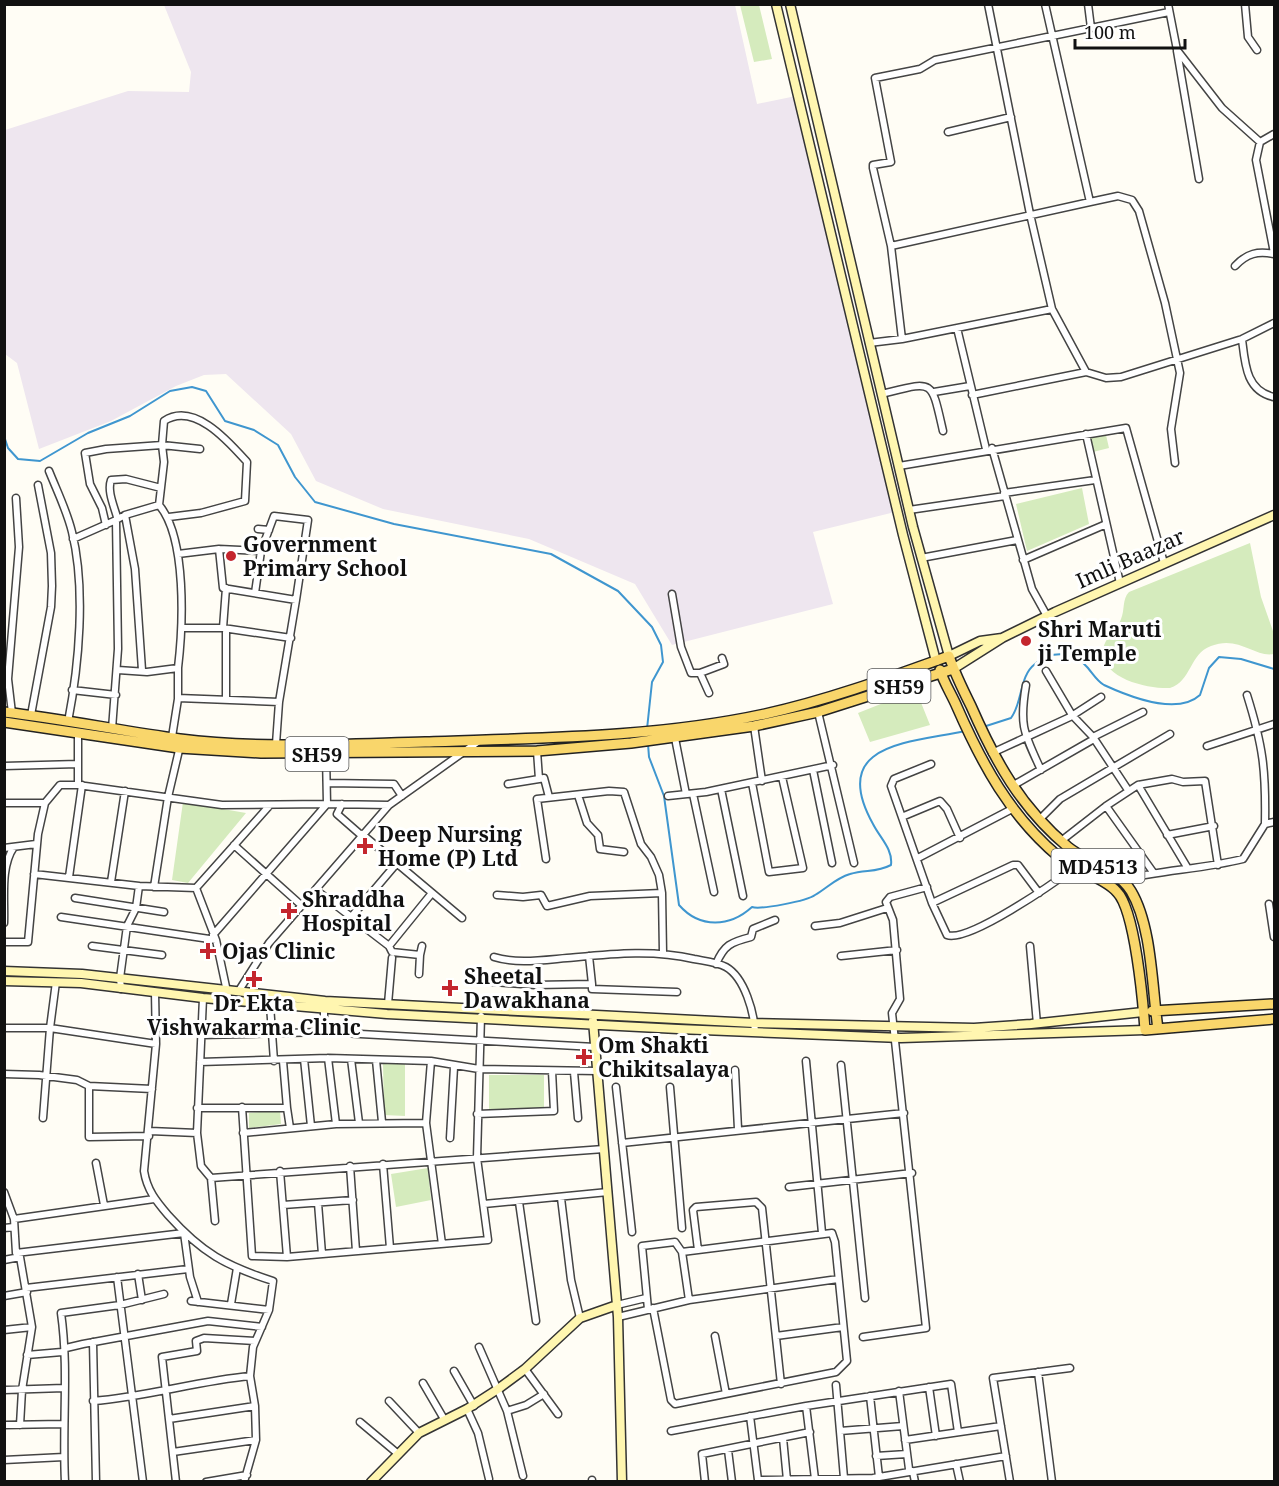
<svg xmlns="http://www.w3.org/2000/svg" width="1279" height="1486" viewBox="0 0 1279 1486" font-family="'Noto Serif',serif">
<rect width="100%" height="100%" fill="#fffdf5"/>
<path fill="#eee6ef" d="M164 5H735L757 104 796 96 895 512 813 532 833 604 672 645 635 584 529 539 383 509 316 481 291 434 226 374 204 375 176 386 111 421 39 449 17 363 5 354V130L128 91 189 92 191 72Z"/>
<path fill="#d5ebbd" d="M740 5H759L772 59 754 62Z
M1106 435 1109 448 1093 452 1089 436Z
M1082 488 1089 524 1027 551 1016 504Z
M1250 543 1261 597 1274 634V654C1255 658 1239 635 1211 646 1189 654 1192 681 1170 688 1149 689 1102 679 1103 651 1104 637 1117 631 1121 619 1125 610 1122 599 1129 592Z
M916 690 930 725 870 742 858 713Z
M183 802 246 813 188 883 172 880Z
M383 1063 405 1064V1116L384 1115Z
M489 1075H544V1109H489Z
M280 1110 281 1124 249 1128V1113Z
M428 1168 431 1200 396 1207 391 1174Z"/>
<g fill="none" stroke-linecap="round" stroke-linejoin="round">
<path stroke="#3f96cf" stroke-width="2" d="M4 436 8 448 18 459 40 461 88 433 130 416 170 391 192 387 206 391 225 421 254 430 278 445 295 477 315 502 394 524 551 554 618 591 652 627 661 645 663 662 652 682 647 729
M983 727 1011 718C1023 702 1019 676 1035 664 1052 650 1074 651 1088 668 1093 674 1097 681 1104 685 1130 697 1177 716 1200 695L1209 668 1219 657 1241 659 1274 669
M648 744 649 757 664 796 679 905C700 929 730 927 752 907 760 910 807 901 815 895 827 888 836 878 850 874 865 869 876 873 891 865 893 849 880 838 873 824 828 743 909 743 965 731"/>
<defs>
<path id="street" d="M988 4 1030 214 1052 309 1086 372 1106 378 1121 377 1242 339 1274 323
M1045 4 1090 202
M1088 4 1091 28
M1168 4 1177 50 1222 108 1260 142
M1245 4 1248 37 1257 50
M1177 51 1199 179
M948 132 1011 117
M1274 134 1260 142 1256 160 1274 253
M891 246 1090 202 1118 196 1132 200 1139 211 1165 303 1180 373 1171 429 1175 463
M1235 266C1247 253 1258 251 1274 254
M957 328 986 449
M902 339 891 246 873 168V165L891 162 875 78 920 69 935 60 1169 12
M1242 339C1245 364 1246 391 1274 397
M869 343 902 339 1052 309
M934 392 970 386
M882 394C934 381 931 378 943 431
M972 395 1086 372
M1086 434 1120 583
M992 448 1032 589 1047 616
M899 466 1126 428 1164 563
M49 471C57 491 67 511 72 532 86 589 79 665 68 722
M1004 493 1095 480
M159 505C187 538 183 626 178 668
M909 510 1005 496
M125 515 135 569 142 670
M117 517C114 506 107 491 111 480L126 479 161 488
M169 517 201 513 245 501 247 462C229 442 194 401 164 421L162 445 200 449
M106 525 102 508 90 484 85 453 106 449 162 445 164 462 159 505 125 515 116 520
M258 529 269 530
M73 539 116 520 118 649 112 729
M178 554 219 549 261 551 274 516 308 520 296 600 223 588 219 549
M921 558 1017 540
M1023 560 1104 525
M255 593 261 551
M672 594 681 647 691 673H700L724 664 722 658
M182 628H223L291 638
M223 628 226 588
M226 629V700
M118 670 147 672 178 668V699L172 737
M1046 671 1072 715 1093 737 1128 790
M700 673 709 693
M1026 685C1019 726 1024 733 1041 770
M72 690 116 695
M1247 695C1263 746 1266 770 1265 824
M178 698 279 702
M818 712 854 863
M12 713 8 679 19 547 16 498
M31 715 51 607 52 586 51 553 38 485
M754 726 762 781
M1093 737 1143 712
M675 738 686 794
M276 744 279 702 296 600
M1207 746 1274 724
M537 751 539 779 544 778 549 797
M992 753 1070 717 1101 697
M326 754 327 804 389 805
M931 764 894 779 891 786 932 903 947 935C968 943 1054 883 1074 868
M4 766 78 764
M813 770 832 863
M327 783 394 784 402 796
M752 783 769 872 803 868 782 777
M508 784 539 779
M78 785 222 805 327 804
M1138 785 1187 867
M1012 786 1094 739
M721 789 743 896
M693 794 714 892
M578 795 587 823 598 835 600 849 624 852
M668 796 706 792 833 765
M4 803H45
M342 804 337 814 361 835
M1106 806 1153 872
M904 816 940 801 947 809 960 838
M1039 820 1060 799 1170 734
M362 834 462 918
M1167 835 1214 826
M1061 841 1106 806 1138 785 1172 779 1183 782 1205 781 1218 865
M234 845 301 905
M4 848 36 844
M918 858 1012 809
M546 859 537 799 609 791 624 792 641 844 651 857 659 875 662 893 663 953
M34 874 139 886 196 888 270 805
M69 877 82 785
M1121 880C1162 870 1203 869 1243 859L1265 824 1274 822
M111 882 125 791
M154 887 168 797 180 746
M196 888 216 940 229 1001
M316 890 389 946 392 952 420 955 419 974
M497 895 523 897 541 895 547 906 590 896 662 893
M75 898 164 912
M932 903 1013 865H1018L1039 893
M1269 904 1274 937
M352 916 397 863
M61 917 216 940
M4 923C5 899 0 867 14 847
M815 926 840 923 887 908
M213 935 327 804
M4 942H28L38 834 45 803 60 785H78V733
M92 946 162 955
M389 946 432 893
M1030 946 1037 1024
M420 955 422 946
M589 956 592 984
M841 956 897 950
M494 957C516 964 543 960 567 958 610 954 652 949 694 959 704 961 717 962 726 967 745 978 754 1013 755 1032
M716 964C724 945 731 942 751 937L753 929 775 920
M481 981 535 985 592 984V989L677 992
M121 989 120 978 127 926 136 908 139 886
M155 992 156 1044 144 1171C147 1190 156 1201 168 1215 202 1253 226 1266 273 1281L269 1310 253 1347 250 1376 255 1406 256 1440 244 1482
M238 992 269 943 389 805 479 741
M203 998 197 1133 201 1166 211 1178 604 1149
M388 1004 392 958
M270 1005 274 1061
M324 1007V1032L595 1047
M4 1028H50L156 1044
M202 1035 324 1032
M328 1058 336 1124
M304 1059 311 1126
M351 1059 359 1123
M376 1060 382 1122
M431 1061 426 1123 442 1244
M806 1061 822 1233
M200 1062 328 1058 431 1061 479 1069 597 1071
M841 1065 865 1298
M735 1070 738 1129
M574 1072 578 1118
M4 1074 39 1075 77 1080 89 1086 152 1089
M89 1086V1137L149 1136
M616 1087 632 1232
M670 1087 682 1228
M242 1107 252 1256 287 1257 488 1240 477 1158 481 1016
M197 1108H287L283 1061
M287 1108 290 1128
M477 1114 554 1111 552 1071
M43 1118 50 1028 56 982
M150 1131 197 1133
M243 1133 336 1124 426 1123
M450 1138 454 1067
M622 1143 904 1113
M96 1163 104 1205
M383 1164 390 1248
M350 1166 356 1251
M280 1171 287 1257
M211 1178 215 1221
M789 1187 912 1173
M4 1192 14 1219 16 1253 20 1257 32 1327 22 1390 20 1425
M561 1198 571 1280 580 1318
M519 1202 536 1321
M318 1203 322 1254
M484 1204 608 1192
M283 1205 353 1200
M14 1219 154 1199
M4 1228 14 1227
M184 1233 190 1277 198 1302
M698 1250 693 1210 696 1207 756 1202 762 1208 781 1384
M682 1252 689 1300
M16 1253 184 1233
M4 1260 20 1257
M138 1274 142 1300
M117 1277 143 1482
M26 1288 188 1269
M4 1296 27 1292
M191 1301 269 1310
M231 1304 237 1268
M617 1305 646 1298
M648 1309 642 1246 675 1242 682 1252 832 1233 835 1242 847 1361 836 1372 675 1404 671 1400 653 1308
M618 1317 689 1300 838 1279
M4 1330 32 1327
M715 1336 726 1394
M776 1336 843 1327
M863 1337 926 1328 892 1013 900 999 893 920 886 902 890 897 927 887
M93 1342 96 1482
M479 1347 507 1411 526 1405 544 1394
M27 1355 62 1352 66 1348 83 1344 208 1321 262 1327
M525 1369 558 1414
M454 1371 474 1406
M1038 1372 1052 1482
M423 1383 444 1419
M836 1385 844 1478
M929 1387 936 1436
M4 1390 64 1388
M899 1391 909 1469 913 1472 915 1482
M870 1396 879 1477
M93 1401C146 1397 197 1381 250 1376
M389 1401 419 1433
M806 1406 815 1479
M467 1409 478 1433 489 1479
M507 1411 523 1476
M750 1416 758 1480 873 1478 1006 1456
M169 1419 255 1406
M360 1422 397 1453
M4 1425 63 1424
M671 1431 806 1406 951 1384 958 1432
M840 1431 903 1426
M783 1438 787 1480
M905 1440 1001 1426
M728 1450 732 1482
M173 1452 256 1440
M876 1456 907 1454
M4 1460 64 1457
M956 1464 960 1482
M65 1482C62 1425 69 1369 61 1313L120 1305 164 1294
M176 1482 162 1357 197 1351 196 1341 204 1338 255 1341
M206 1482 247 1475
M592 1482V1480
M705 1482 702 1454 810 1432
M1010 1482 993 1378 1070 1368"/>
<path id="secondary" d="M776 4 903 535 936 661
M790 4 913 527 949 656 980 641 1002 638
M953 669 1002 638 1055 612 1274 515
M4 971 82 974 325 1001 754 1023 974 1028 1031 1024 1143 1012
M4 981 81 983 203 998 387 1014 678 1029 901 1038 1145 1030
M593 1021 618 1317 622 1482
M371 1482 419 1433 467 1409 498 1389 525 1369 580 1318 617 1305"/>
<path id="primary" d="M940 670C944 683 952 695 957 707 982 764 1010 816 1059 857 1075 871 1104 877 1117 892 1135 910 1143 1002 1145 1030L1274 1019
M4 712C63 719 122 731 180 739 261 749 344 744 425 742 539 738 654 738 765 714 828 700 888 678 949 656 955 674 963 690 971 706 995 761 1021 808 1068 847 1086 862 1118 869 1131 891 1152 926 1152 988 1158 1029
M4 722 179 748 261 753 537 751 631 743 754 726 818 712 953 669
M1152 1011 1274 1004"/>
</defs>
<use href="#street" stroke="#444" stroke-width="9"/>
<use href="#secondary" stroke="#333" stroke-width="11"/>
<use href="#primary" stroke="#222" stroke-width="12"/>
<use href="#street" stroke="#fff" stroke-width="6"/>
<use href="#secondary" stroke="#fff6b0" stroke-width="8"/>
<use href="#primary" stroke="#f9d66b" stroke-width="9"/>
</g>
<g fill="#c4262e" stroke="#fff" stroke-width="2">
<circle cx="231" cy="556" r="6"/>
<circle cx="1026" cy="641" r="6"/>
<path d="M362 837h6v6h6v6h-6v6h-6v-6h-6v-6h6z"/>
<path d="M286 902h6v6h6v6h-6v6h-6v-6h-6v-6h6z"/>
<path d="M205 942h6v6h6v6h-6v6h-6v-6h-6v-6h6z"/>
<path d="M251 970h6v6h6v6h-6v6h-6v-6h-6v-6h6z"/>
<path d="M447 979h6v6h6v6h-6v6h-6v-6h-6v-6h6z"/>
<path d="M581 1048h6v6h6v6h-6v6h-6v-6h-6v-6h6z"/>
</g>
<g text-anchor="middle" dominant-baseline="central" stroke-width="6" stroke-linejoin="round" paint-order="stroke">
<g fill="#fff" stroke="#585858" stroke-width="1.5">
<rect x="867.5" y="669" width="63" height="34" rx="4.5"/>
<rect x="285.5" y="737" width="63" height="34" rx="4.5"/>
<rect x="1051.5" y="849" width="93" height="34" rx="4.5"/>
</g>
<g font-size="20" font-weight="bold" fill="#111">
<text x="899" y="686">SH59</text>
<text x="317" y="754">SH59</text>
<text x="1098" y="866">MD4513</text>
</g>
<g font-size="21" font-weight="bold" fill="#111" stroke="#fff" text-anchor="start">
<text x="243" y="544">Government<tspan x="243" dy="24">Primary School</tspan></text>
<text x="1038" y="629">Shri Maruti<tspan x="1038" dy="24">ji Temple</tspan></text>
<text x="378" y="834">Deep Nursing<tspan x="378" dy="24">Home (P) Ltd</tspan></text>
<text x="302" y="899">Shraddha<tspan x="302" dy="24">Hospital</tspan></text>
<text x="222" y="951">Ojas Clinic</text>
<text x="464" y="976">Sheetal<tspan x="464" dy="24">Dawakhana</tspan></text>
<text x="254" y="1003" text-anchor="middle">Dr Ekta<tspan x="254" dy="24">Vishwakarma Clinic</tspan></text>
<text x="598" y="1045">Om Shakti<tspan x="598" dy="24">Chikitsalaya</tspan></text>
</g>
<g font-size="21" fill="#111" stroke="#fff">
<text transform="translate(1130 558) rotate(-24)">Imli Baazar</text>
</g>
</g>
<rect width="1279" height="1486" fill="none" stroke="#111111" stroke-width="12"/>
<path d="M1075 39v9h110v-9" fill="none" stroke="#111111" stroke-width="3"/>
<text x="1084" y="39" font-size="18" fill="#111111" stroke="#ffffff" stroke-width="4.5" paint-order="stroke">100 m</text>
</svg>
